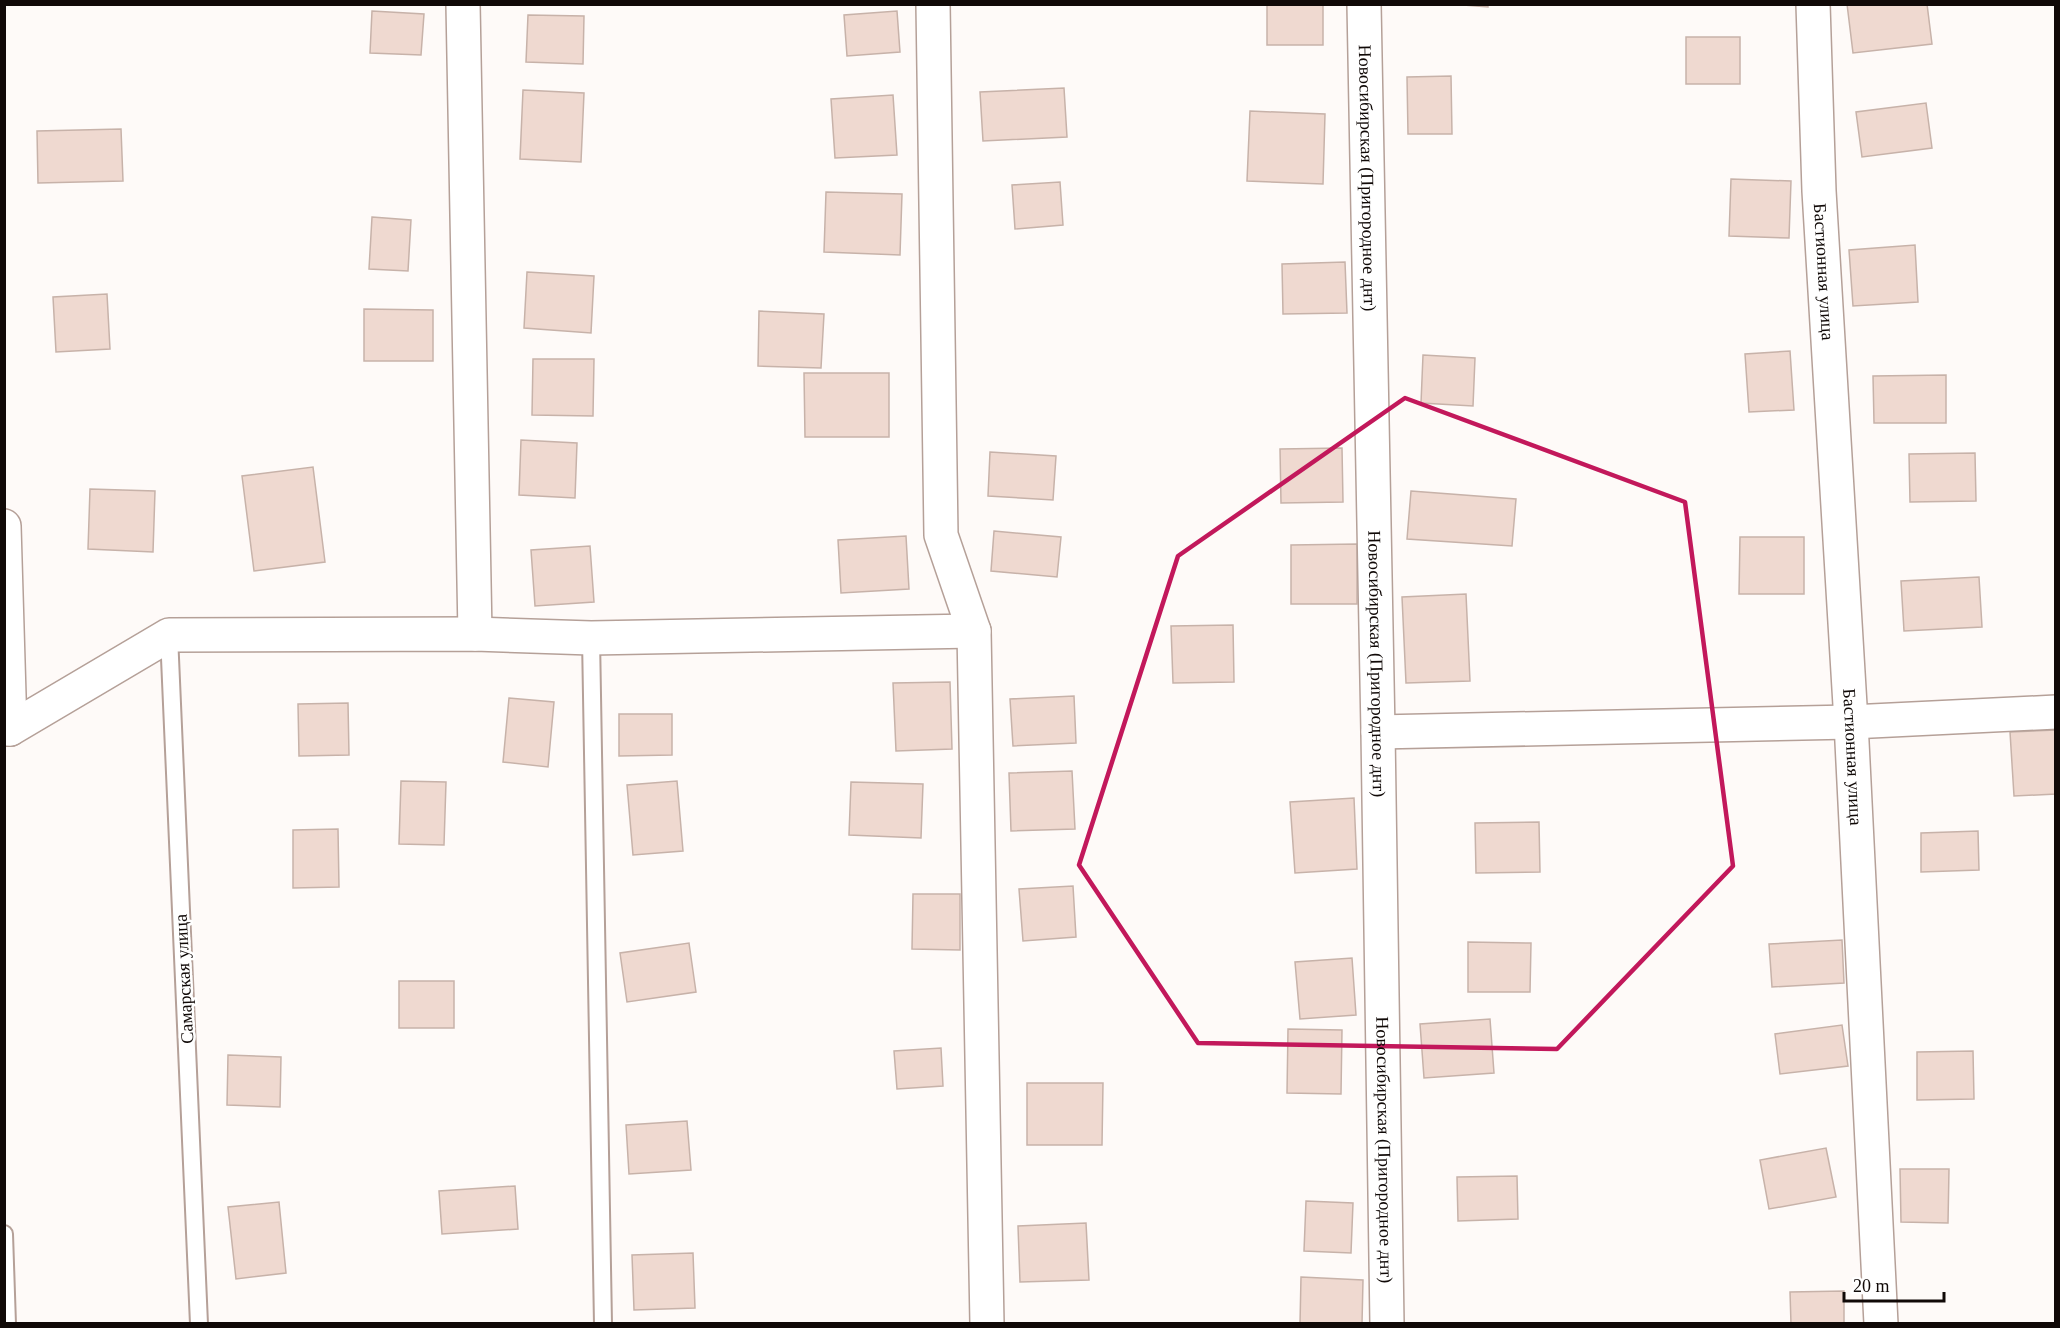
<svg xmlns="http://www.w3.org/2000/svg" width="2060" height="1328" viewBox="0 0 2060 1328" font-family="'Times New Roman',serif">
<rect width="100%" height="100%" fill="#fefaf8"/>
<path fill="#efd9d0" stroke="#c7b2a9" stroke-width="1.5" d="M1267 4H1323V45H1267Z
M1450 4H1488V7Z
M1847 4H1927L1932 44 1853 53Z
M372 11 424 14 421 55 370 53Z
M897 11 900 52 847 56 844 15Z
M528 15 584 16 583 64 526 62Z
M1686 37H1740V84H1686Z
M1451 76 1452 134H1408L1407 77Z
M1064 88 1067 137 983 141 980 92Z
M523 90 584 93 581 162 520 159Z
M893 95 897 155 835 158 831 99Z
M1926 103 1932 148 1862 157 1856 112Z
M1250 111 1325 114 1323 184 1247 181Z
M121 129 123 181 38 183 37 131Z
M1731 179 1791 181 1789 238 1729 236Z
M1060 182 1063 225 1015 229 1012 185Z
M826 192 902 194 900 255 824 252Z
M372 217 411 220 408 271 369 269Z
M1915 245 1918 302 1853 306 1849 250Z
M1345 262 1347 313 1283 314 1282 264Z
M527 272 594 276 591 333 524 328Z
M107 294 110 349 56 352 53 297Z
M364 309 433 310V361H364Z
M759 311 824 314 821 368 758 366Z
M1790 351 1794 410 1749 412 1745 354Z
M1423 355 1475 358 1473 406 1421 403Z
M533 359H594L593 416 532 415Z
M804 373H889V437H805Z
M1946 375V423H1874L1873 376Z
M521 440 577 443 575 498 519 495Z
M1342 448 1343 502 1281 503 1280 449Z
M990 452 1056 456 1053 500 988 496Z
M1975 453 1976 501 1910 502 1909 454Z
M313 467 325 562 254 571 242 476Z
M90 489 155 491 153 552 88 549Z
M1411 491 1516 499 1512 546 1407 539Z
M994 531 1061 537 1057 577 991 571Z
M906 536 909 589 841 593 838 540Z
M1740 537H1804V594H1739Z
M1357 544V604H1291V545Z
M590 546 594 602 535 606 531 550Z
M1979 577 1982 627 1904 631 1901 581Z
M1466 594 1470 681 1406 683 1402 597Z
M1233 625 1234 682 1173 683 1171 626Z
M950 682 952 749 896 751 893 683Z
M1074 696 1076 743 1013 746 1010 699Z
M509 698 554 702 548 767 503 762Z
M348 703 349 755 299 756 298 704Z
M619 714H672V755L619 756Z
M2056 730V794L2014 796 2010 732Z
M1072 771 1075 829 1011 831 1009 773Z
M401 781 446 782 444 845 399 844Z
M677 781 683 851 633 855 627 785Z
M851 782 923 784 921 838 849 835Z
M1354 798 1357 869 1295 873 1290 802Z
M1539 822 1540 872 1476 873 1475 823Z
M338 829 339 887 293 888V830Z
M1978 831 1979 870 1921 872V833Z
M1073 886 1076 937 1023 941 1019 889Z
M913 894H960V950L912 949Z
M1842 940 1844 983 1772 987 1769 944Z
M1468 942 1531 943 1530 992H1468Z
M689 943 696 992 627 1002 620 953Z
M1352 958 1356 1015 1300 1019 1295 962Z
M399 981H454V1028H399Z
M1490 1019 1494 1073 1424 1078 1420 1024Z
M1842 1025 1848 1066 1780 1074 1775 1034Z
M1288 1029 1342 1030 1341 1094 1287 1093Z
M941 1048 943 1086 897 1089 894 1051Z
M1973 1051 1974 1099 1917 1100V1052Z
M228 1055 281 1057 280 1107 227 1105Z
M1027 1083H1103L1102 1145H1027Z
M687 1121 691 1170 629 1174 626 1125Z
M1826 1148 1836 1197 1769 1209 1760 1160Z
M1900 1169H1949L1948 1223 1901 1222Z
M1517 1176 1518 1219 1458 1221 1457 1177Z
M515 1186 518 1229 442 1234 439 1191Z
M1306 1201 1353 1203 1351 1253 1304 1251Z
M279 1202 286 1273 236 1279 228 1207Z
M1086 1223 1089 1280 1020 1282 1018 1226Z
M693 1253 695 1308 634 1310 632 1255Z
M1301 1277 1363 1280 1362 1324H1300Z
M1844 1291V1324H1791L1790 1292Z"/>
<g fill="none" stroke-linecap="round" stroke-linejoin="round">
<defs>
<path id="service" d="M169 635 199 1324
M591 638 603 1324
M4 1234 7 1324"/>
<g id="minor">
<path d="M463 4 475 634"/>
<path d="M933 4 941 535 974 631 987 1324"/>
<path id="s1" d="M1364 4 1378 732 1387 1324"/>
<path id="s2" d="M1813 4 1819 191 1851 722 1881 1324"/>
<path d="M4 526 10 729"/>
<path d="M4 729H10L169 635 475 634 591 638 974 631"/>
<path d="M1378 732 1851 722 2056 712"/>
</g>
</defs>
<use href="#service" stroke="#b5a098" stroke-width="20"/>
<use href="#minor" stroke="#b5a098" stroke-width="36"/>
<use href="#service" stroke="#fff" stroke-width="16"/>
<use href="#minor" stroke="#fff" stroke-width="33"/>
</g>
<path fill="none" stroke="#c2185b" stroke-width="4.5" stroke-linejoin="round" d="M1405 398 1685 502 1733 866 1557 1049 1198 1043 1079 865 1178 556Z"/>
<g text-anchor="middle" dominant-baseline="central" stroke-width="5" stroke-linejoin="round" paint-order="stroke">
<g font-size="18" fill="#100907" stroke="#fff">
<text stroke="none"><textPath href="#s1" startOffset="174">Новосибирская (Пригородное днт)</textPath></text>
<text stroke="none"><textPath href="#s2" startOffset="268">Бастионная улица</textPath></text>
<text stroke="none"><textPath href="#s1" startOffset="660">Новосибирская (Пригородное днт)</textPath></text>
<text stroke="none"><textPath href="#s2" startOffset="754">Бастионная улица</textPath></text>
<text transform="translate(184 979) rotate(-93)">Самарская улица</text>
<text stroke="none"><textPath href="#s1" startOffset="1146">Новосибирская (Пригородное днт)</textPath></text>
</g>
</g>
<rect width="2060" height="1328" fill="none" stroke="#100907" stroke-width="12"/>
<path d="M1844 1292v9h100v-9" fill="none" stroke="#100907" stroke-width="3"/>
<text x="1853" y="1292" font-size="18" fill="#100907" stroke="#ffffff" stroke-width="4.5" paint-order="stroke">20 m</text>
</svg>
